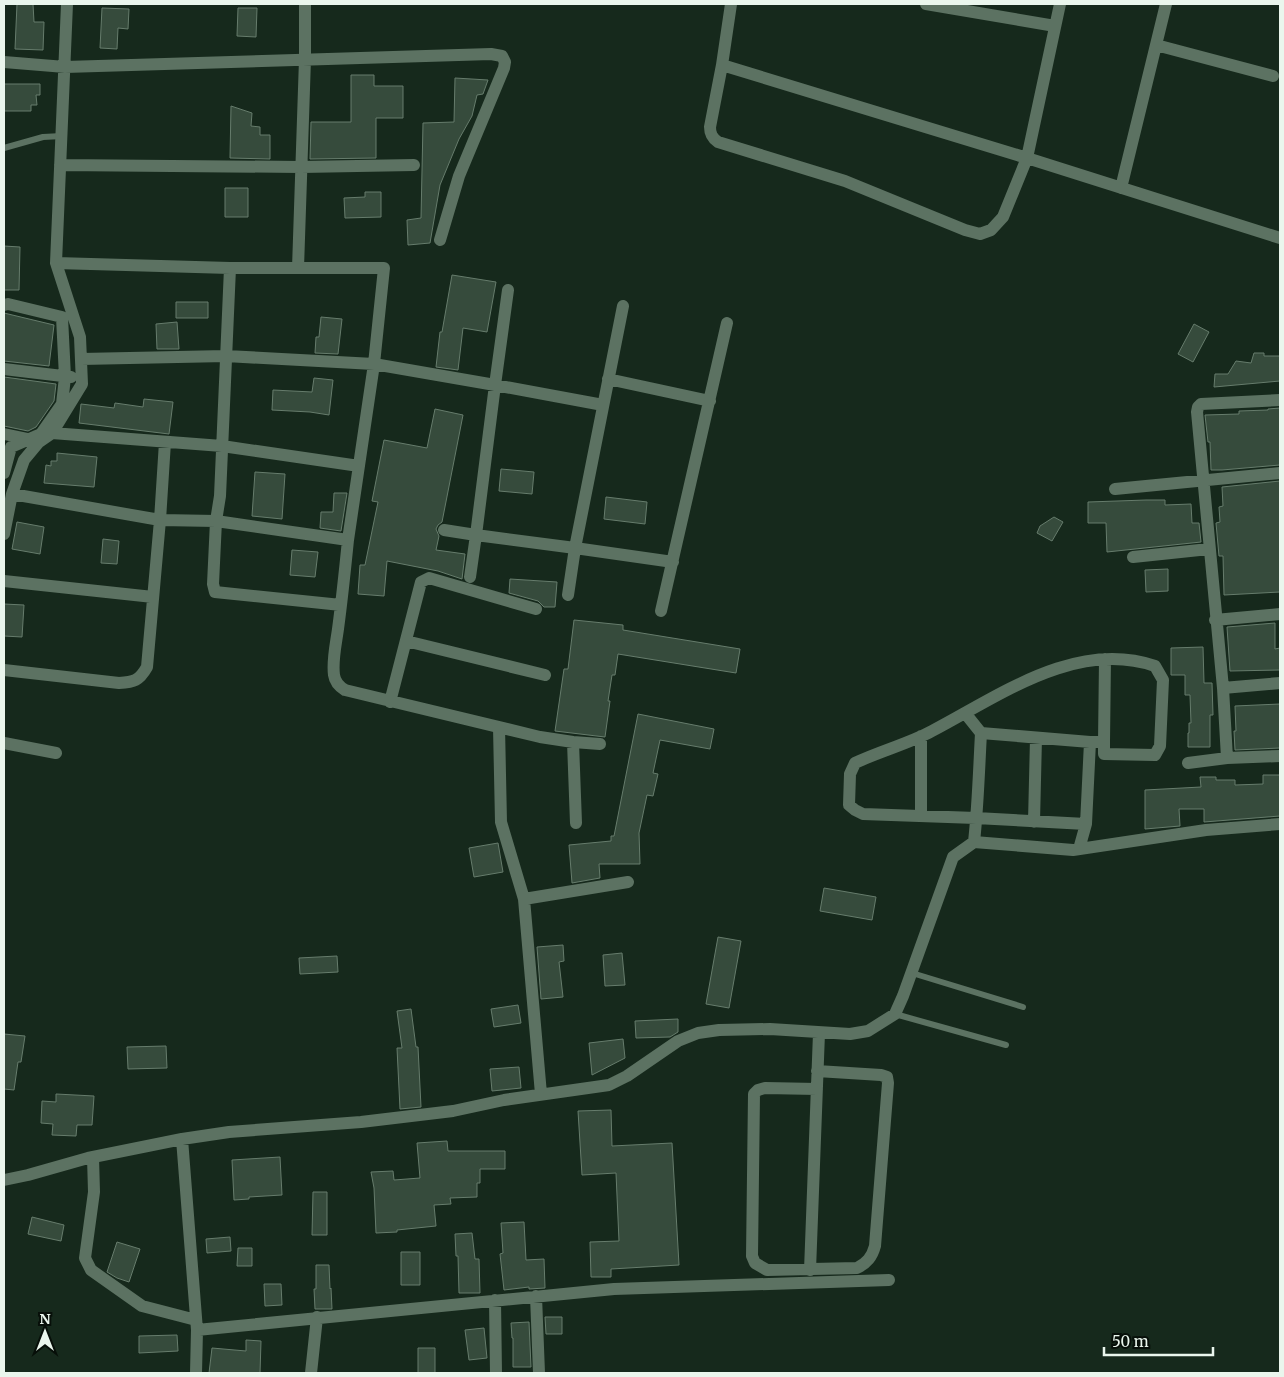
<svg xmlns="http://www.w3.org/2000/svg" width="1284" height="1377" viewBox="0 0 1284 1377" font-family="Merriweather,serif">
<rect width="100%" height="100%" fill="#16291c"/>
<path fill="#364b3c" stroke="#667c6c" d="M17 4H33L34 22H44L43 50 15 49Z
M102 8 129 9 128 29 118 28 117 49 100 48Z
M238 8H257L256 37 237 36Z
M351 75H374V86H403V118H376V158L310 159 311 122H351Z
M455 78 488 80 483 94 477 95 472 116 459 139 440 185 430 243 408 245 407 220 421 218 423 123 454 122Z
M4 84H40V95H36L37 105H31V111H4Z
M231 106 252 113 251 126 260 127V135H270V159L230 158Z
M225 188H248V217H225Z
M365 192H381V217L345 218 344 198 365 197Z
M4 246 20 247 19 290H4Z
M452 275 496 282 487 332 463 328 458 370 436 367 440 332H442Z
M176 302H208V318H176Z
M4 313 54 325 49 366 4 361Z
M321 317 342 319 338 354 315 353 316 337H319Z
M177 322 179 349H157L156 324Z
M1194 324 1209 332 1193 362 1178 354Z
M1254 353H1264V356H1280V381L1214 387 1215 374H1228L1236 361 1251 363Z
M4 377 56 384 54 401 36 427 28 431 4 426Z
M314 378 333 380 329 415 310 412 272 410 273 390 312 392Z
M144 399 173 402 169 434 79 423 81 404 114 408 115 403 143 407Z
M1280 408V465L1222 470H1211L1210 442H1208L1205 415 1239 414V411L1268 410V409Z
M435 409 463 415 442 522 438 525 436 529 439 536 436 550 465 554 462 579 438 571 387 561 384 596 358 594 360 565H365L378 502 372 501 384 440 427 448Z
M57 453 97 457 94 487 44 483 46 465 51 466V461H57Z
M501 469 534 472 532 494 499 491Z
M255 472 285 474 282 519 252 516Z
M1280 481V592L1224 595 1223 556H1219L1216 523 1220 522 1219 507 1223 506 1222 487Z
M334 493H347L341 531 320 528 321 512H333Z
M606 497 647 502 645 524 604 519Z
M1146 500H1165V505L1191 504 1192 523H1199L1201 542 1107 552 1106 523H1088V502Z
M1054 517 1063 522 1052 541 1037 533 1040 526Z
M17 522 44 527 40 554 12 549Z
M103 539 119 541 117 564 101 563Z
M292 550 318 552 315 577 290 575Z
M1168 569V591L1146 592 1145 570Z
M510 579 557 582 555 607H544L538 601 509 593Z
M4 604 24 605 22 637 4 636Z
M574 620 623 625V630L740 649 736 673 618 654 615 675H612L608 701H610L605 737 555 731 564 669H568Z
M1275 623V649L1280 648V670L1230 671 1227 627Z
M1203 647 1204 683H1212L1213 715H1210V747H1188V733H1189V723H1191L1190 695H1185V675H1171V648Z
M1280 704V748L1235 750 1234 731H1236L1235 706Z
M638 714 714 729 710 749 660 740 653 773 658 774 653 796 647 795 639 833 640 864H599L600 878 572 883 569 845 611 841V836H614Z
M1263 775H1280V816L1204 822V809H1179L1180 826 1145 829V790L1201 787 1200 777H1216V780H1235V785L1263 784Z
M498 843 503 872 474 877 469 848Z
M824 888 876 897 872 920 820 911Z
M718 937 741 941 729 1008 706 1004Z
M563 945 564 961 559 962 563 997 541 999 537 947Z
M622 953 625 985 605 986 603 955Z
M337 956 338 972 300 974 299 958Z
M518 1005 521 1023 494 1027 491 1009Z
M411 1009 416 1047H418L421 1107 400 1109 397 1048H402L397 1011Z
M678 1019V1032L670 1037 636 1038 635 1021Z
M4 1034 25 1036 21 1062H18L14 1090 4 1089Z
M623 1039 625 1058 592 1075 589 1043Z
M166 1046 167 1068 128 1069 127 1047Z
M519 1067 521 1088 492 1091 490 1069Z
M56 1094 94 1096 92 1125H77L76 1136 52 1135 53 1124 41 1123 42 1101 56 1102Z
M611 1110 612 1146 672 1143 679 1265 611 1269V1277H591L590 1242 619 1241 616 1173 582 1175 578 1111Z
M447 1141 448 1151H505V1169H480V1183H477V1197L450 1198 451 1204 434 1205 436 1226 397 1230V1232L376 1233 374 1188 371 1172 393 1171 394 1180 420 1178 417 1143Z
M280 1157 282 1195 249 1197V1199L234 1200 232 1160Z
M313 1192H327V1235H312Z
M32 1217 64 1225 61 1241 28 1234Z
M524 1222 526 1260 544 1259 545 1288 529 1289V1287L504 1290 500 1254 503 1253 501 1223Z
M472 1233 475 1259H479L480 1293H459L458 1256H456L455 1234Z
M230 1237 231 1251 207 1253 206 1239Z
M117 1242 140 1249 129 1282 117 1278 107 1272Z
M238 1248H252V1266H237Z
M401 1252H420V1285H401Z
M316 1265H329L330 1289 331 1288 332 1309H315L314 1289H316Z
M264 1284H281L282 1305 265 1306Z
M545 1317H562V1334H546Z
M529 1322 531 1367H513V1338H512L511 1323Z
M484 1328 487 1358 469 1360 465 1330Z
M177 1335 178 1351 139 1353V1336Z
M246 1340 261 1341 260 1373H209L212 1348 246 1351Z
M418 1348H435V1373H418Z"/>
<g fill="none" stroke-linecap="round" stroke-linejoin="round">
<path stroke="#5c7262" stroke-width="6" d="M4 148 43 137 62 136
M912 973 1023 1007
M895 1014 1006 1045"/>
<path stroke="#5c7262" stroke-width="12" d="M67 4 56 263 230 268H384L374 364 348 540
M731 4 722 65 710 127C710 134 712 138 718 142L845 181 965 230 980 234 991 230 1003 217 1027 158 1060 4
M926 4 1055 26
M1156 45 1273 76
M4 62 65 67 491 54 502 56 505 62 504 68 459 176 440 240
M722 65 1027 158 1280 238
M60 165 301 167 414 165
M1121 188 1166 4
M298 268 305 59V4
M508 290 495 385 603 405
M4 305 8 304 62 317
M81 359 226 356 374 364 495 385 476 535 575 548 623 306
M4 369 71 377
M608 379 710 401
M52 433 222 446 359 466
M4 434 28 439
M4 473 11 447 41 434 62 404 65 377 62 317
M1115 489 1280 473
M12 494 160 520 165 442
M444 530 476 535 470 577
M4 534 12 494 24 460 39 442 52 433 82 384 80 337 56 263
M1133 557 1209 549
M4 581 153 597
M568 595 575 548 673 562
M341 605 215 592 213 584 216 521 348 540C345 570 342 599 338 629 336 644 332 660 334 675 335 682 340 687 345 690L540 737 573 742 600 744
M661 611 727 323
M1215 620 1280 614
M406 641 545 675
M4 670 119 683C134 682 139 681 147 667L160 520 216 521 220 496 230 268
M1223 688 1280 683
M390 702 421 582 429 578 536 609
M965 713 981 733
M499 727 501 822 524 899 541 1094
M573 742 576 823
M1104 742 1105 659
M4 743 56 753
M1227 758 1223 688 1197 412 1198 407 1201 404 1280 400
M1188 763 1227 758 1280 756
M921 816V736
M1034 822 1036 738
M974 842C978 806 979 769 981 733L1090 742 1086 824 976 818 863 814 855 810 849 805 850 774 855 763C880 751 908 744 932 731 999 696 1076 639 1155 666L1163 680 1160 746 1155 755 1104 754V742H1090
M1079 849 1086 824
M524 899 628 882
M817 1089 765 1088 758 1090 754 1094 752 1256 755 1263 767 1270 857 1268C867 1263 872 1257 875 1246L888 1083 887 1077 881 1075 817 1071
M182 1139 197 1330 196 1373
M93 1157 94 1192 85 1258 91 1270 142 1306 196 1320
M4 1180 28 1175 88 1158 182 1139 229 1132 361 1122 453 1111 504 1100 609 1085 627 1076 678 1041 698 1033 719 1030 770 1029 850 1034 868 1031 895 1014 903 996 953 857 974 842 1073 850 1206 830 1280 824
M810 1270 819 1033
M536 1296 539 1373
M495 1300 496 1373
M197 1330 614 1289 889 1280
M311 1373 317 1317"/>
</g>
<rect width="1284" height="1377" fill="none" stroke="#eaf6ed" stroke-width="10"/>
<g transform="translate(45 1332)" stroke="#070f09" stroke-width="4" paint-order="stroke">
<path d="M0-4L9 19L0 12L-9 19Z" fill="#eaf6ed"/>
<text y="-8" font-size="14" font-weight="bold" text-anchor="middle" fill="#eaf6ed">N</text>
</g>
<path d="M1104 1347v8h109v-8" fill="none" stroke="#eaf6ed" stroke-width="2.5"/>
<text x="1112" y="1347" font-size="15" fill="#eaf6ed" stroke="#070f09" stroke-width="4" paint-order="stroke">50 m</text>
</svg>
